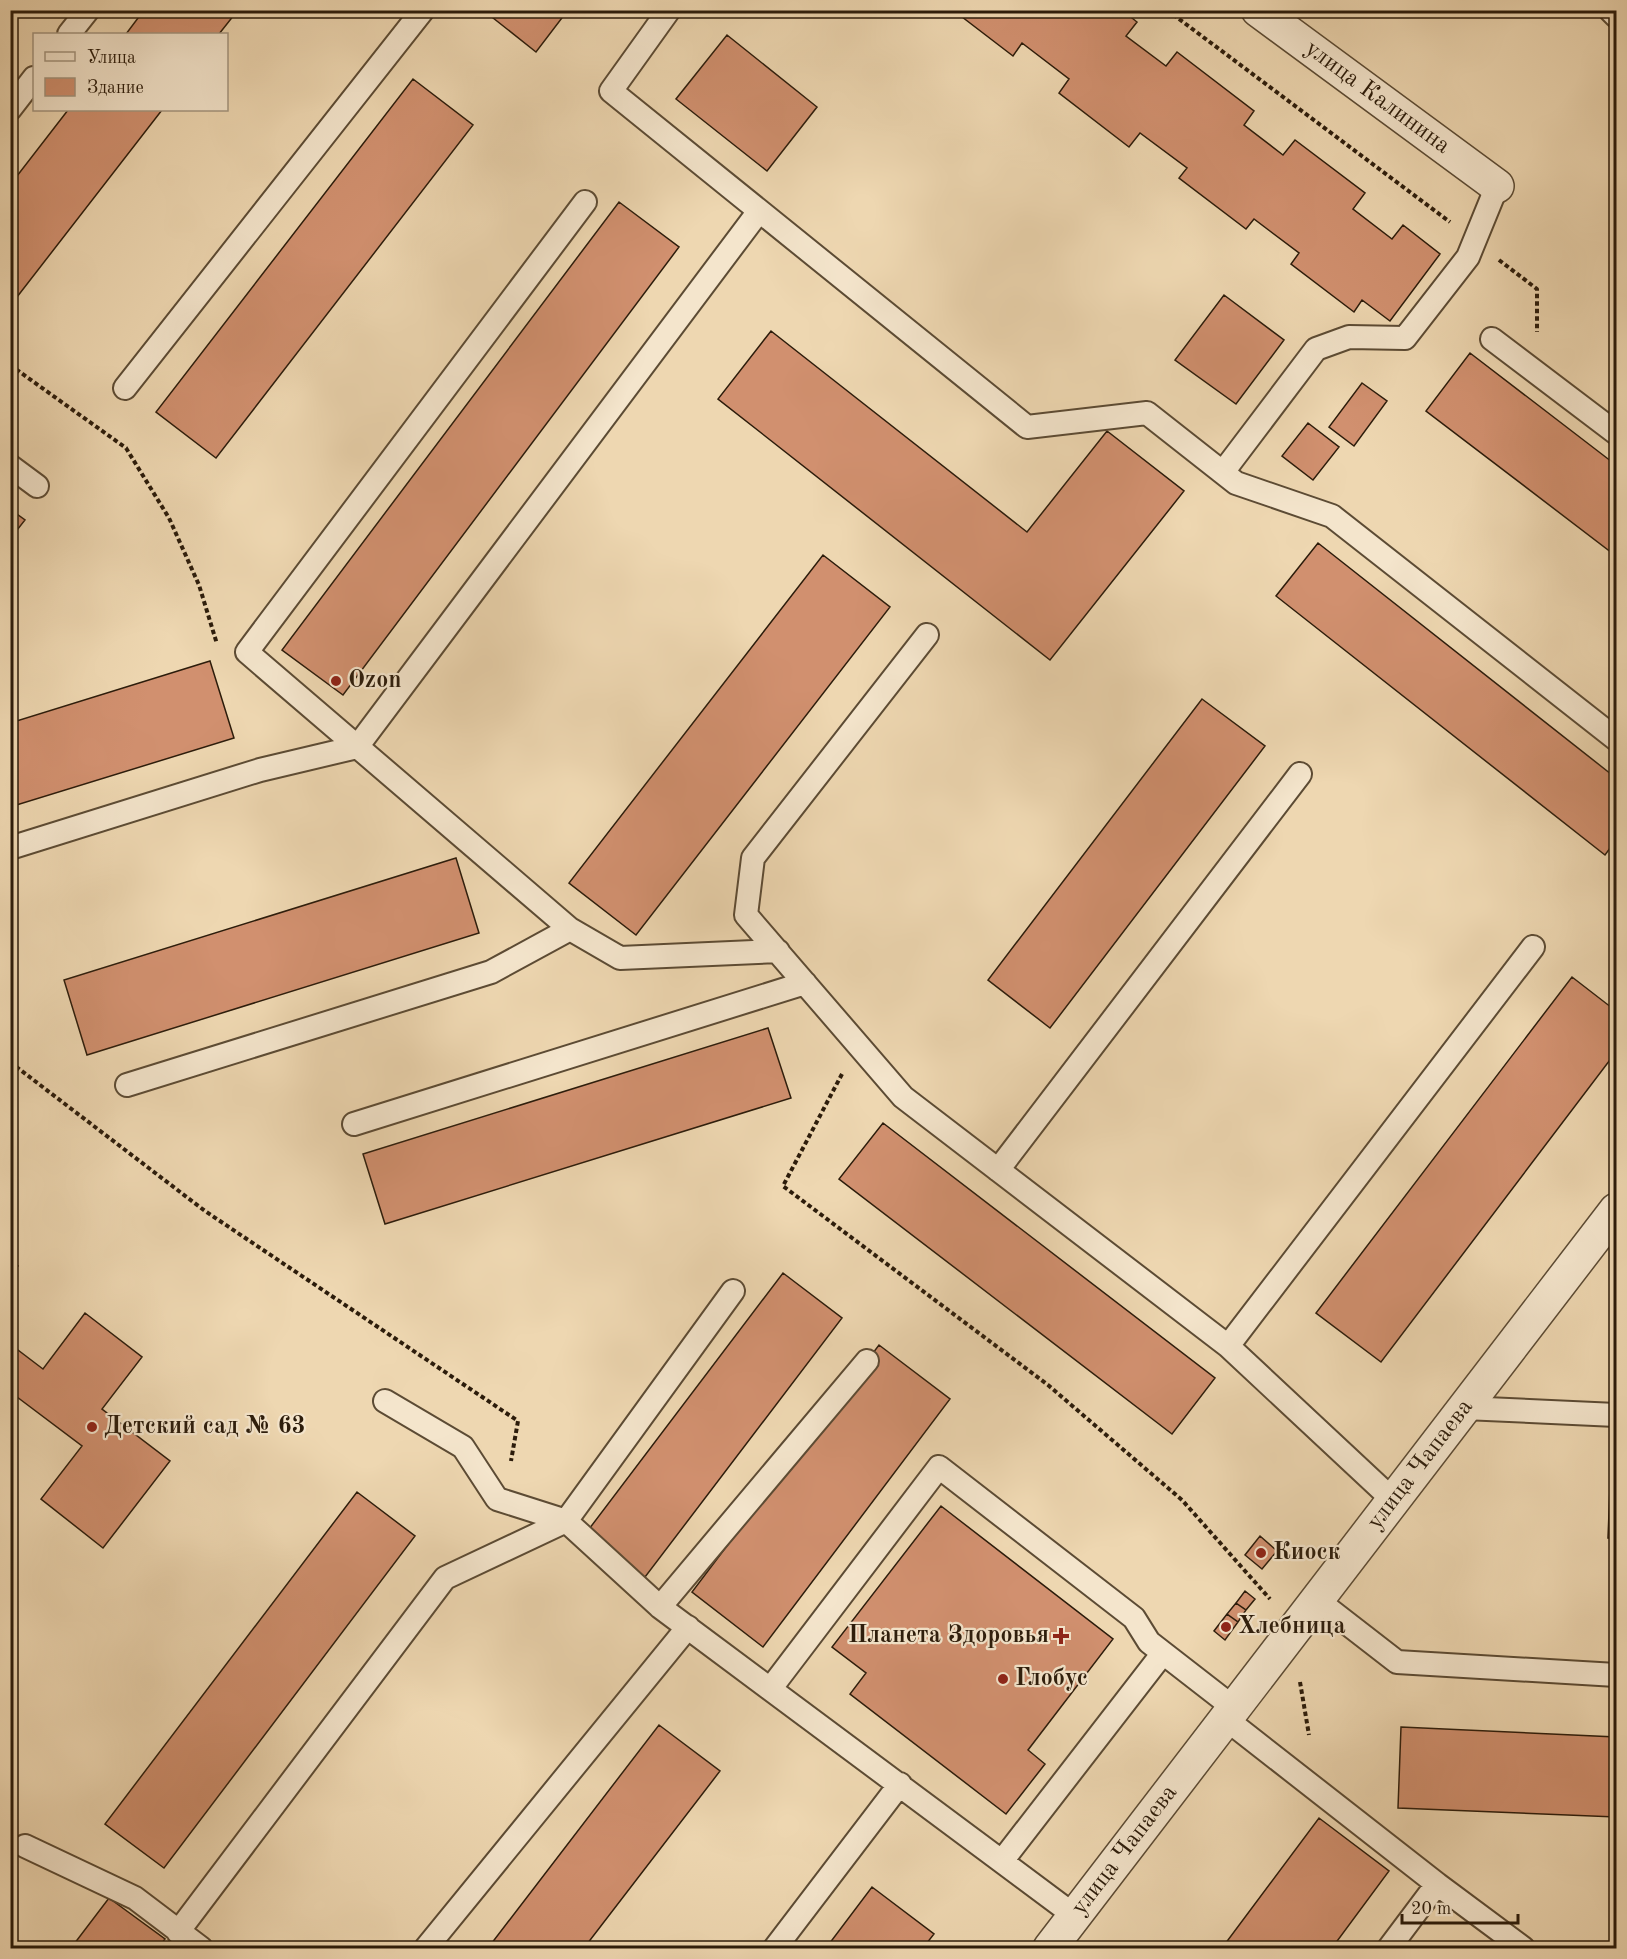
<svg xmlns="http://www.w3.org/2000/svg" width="1627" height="1959" viewBox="0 0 1627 1959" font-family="'Old Standard TT',serif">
<rect width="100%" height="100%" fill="#eed7b1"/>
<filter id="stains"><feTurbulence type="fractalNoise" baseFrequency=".00333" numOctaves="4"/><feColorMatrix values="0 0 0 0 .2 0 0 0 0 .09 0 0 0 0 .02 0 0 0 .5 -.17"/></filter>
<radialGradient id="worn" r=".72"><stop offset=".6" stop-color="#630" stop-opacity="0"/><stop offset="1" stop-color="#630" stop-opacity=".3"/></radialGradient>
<path fill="#d1906f" stroke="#2c1c0b" stroke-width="1.5" d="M144 10H238L219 34H126Z
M483 10H568L536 52Z
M953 10H1122L1137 22 1126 36 1166 66 1177 52 1254 111 1244 125 1283 155 1295 140 1365 193 1353 209 1392 239 1403 225 1440 254 1390 321 1362 300 1354 312 1291 264 1299 253 1254 219 1246 229 1179 178 1187 168 1140 133 1129 147 1059 93 1069 79 1022 43 1013 56Z
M727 35 817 107 767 171 676 99Z
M413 79 473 125 216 458 156 412Z
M68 110H162L10 306V185Z
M619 202 679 247 343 695 282 650Z
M1224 295 1284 340 1236 404 1175 360Z
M771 331 1027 532 1107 431 1184 491 1050 660 718 399Z
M1470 353 1616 465V556L1426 411Z
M1362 383 1387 401 1354 446 1329 427Z
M1308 423 1339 447 1313 480 1282 456Z
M10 509 25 520 10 539Z
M1318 543 1616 778V840L1605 855 1276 596Z
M823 555 890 607 636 935 569 883Z
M210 661 234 738 10 807V723Z
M1202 699 1265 746 1050 1028 988 980Z
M456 858 479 933 87 1055 64 980Z
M1572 977 1616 1011V1052L1381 1362 1316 1313Z
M768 1028 791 1098 385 1224 363 1154Z
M883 1123 1215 1378 1172 1434 839 1179Z
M10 1261 18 1266 10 1276Z
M783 1273 842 1318 642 1581 583 1537Z
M85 1313 142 1357 102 1409 170 1461 103 1548 41 1499 82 1446 17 1397 10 1406V1344L43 1369Z
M879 1345 950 1399 763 1647 692 1592Z
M1611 1462H1616V1538H1608Z
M357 1492 415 1536 164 1868 105 1824Z
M941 1506 1113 1639 1028 1750 1045 1764 1006 1814 850 1694 866 1673 832 1647Z
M1260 1536 1277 1551 1262 1569 1245 1555Z
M1245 1591 1255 1599 1246 1610 1236 1603Z
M1236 1603 1246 1610 1238 1622 1227 1614Z
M1227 1614 1238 1622 1225 1640 1214 1631Z
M659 1725 720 1771 584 1948H488Z
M1401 1727 1616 1737V1817L1398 1808Z
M1319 1818 1389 1871 1332 1948H1222Z
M872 1887 934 1934 923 1948H826Z
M109 1898 165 1939 158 1948H71Z"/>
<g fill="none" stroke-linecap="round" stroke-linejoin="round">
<defs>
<path id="service" d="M669 10 611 91 1027 427 1147 413 1236 483 1332 516 1616 739
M1610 10 1616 16
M69 34 88 10
M10 109 34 78
M585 202 247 652 570 929 620 958 778 951
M1492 339 1616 433
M125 388 423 10
M10 466 37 486
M1223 472 1316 349 1349 337 1405 338 1468 257 1497 186
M927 635 753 858 746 915 903 1097 1228 1346 1394 1501
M10 848 260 770 357 747 759 211
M127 1085 491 972 570 929
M354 1124 805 983
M998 1170 1300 774
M733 1291 566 1521 660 1607 1075 1916
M1228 1346 1533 947
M385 1401 463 1447 497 1499 566 1521
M1464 1408 1616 1415
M1317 1600 1397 1662 1616 1675
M660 1607 867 1361
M771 1688 939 1467 1134 1618 1149 1642 1234 1708
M1226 1719 1437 1884 1389 1948
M25 1846 135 1898 201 1948
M1002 1861 1163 1653
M1437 1884 1523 1948
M178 1932 445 1578 566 1521
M426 1948 688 1627
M775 1948 900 1784"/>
<g id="minor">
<path id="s1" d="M1258 10 1497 186"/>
<path id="s2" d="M1050 1948 1616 1210"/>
</g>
</defs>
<use href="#service" stroke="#5c4b34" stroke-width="26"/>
<use href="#minor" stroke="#5c4b34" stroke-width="36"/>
<path stroke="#2c1c0b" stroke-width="4" stroke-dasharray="4.5 3" stroke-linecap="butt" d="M1167 10 1450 222
M1499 260 1537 289V332
M10 365 126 448 169 518 199 585 217 644
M10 1062 205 1211 518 1421 511 1461
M842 1074 783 1186 1048 1385 1182 1500 1270 1599
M1300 1682 1309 1735"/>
<use href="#service" stroke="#f4e5cc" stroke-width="22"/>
<use href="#minor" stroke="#f4e5cc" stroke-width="33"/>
</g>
<g fill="#8f2418" stroke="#f4e5cc" stroke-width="2">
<circle cx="336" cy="681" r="6"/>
<circle cx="92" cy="1427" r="6"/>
<circle cx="1261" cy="1553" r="6"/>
<circle cx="1226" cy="1627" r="6"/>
<path d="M1058 1627h6v6h6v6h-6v6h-6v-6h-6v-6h6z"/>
<circle cx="1003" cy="1679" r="6"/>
</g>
<g text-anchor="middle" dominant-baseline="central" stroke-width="4.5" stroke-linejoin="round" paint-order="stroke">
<g font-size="24" fill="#2c1c0b" stroke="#f4e5cc">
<text stroke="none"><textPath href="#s1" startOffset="148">улица Калинина</textPath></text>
<text stroke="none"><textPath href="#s2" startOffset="609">улица Чапаева</textPath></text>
<text stroke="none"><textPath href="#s2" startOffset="123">улица Чапаева</textPath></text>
</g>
<g font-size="24" font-weight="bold" fill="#2c1c0b" stroke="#f4e5cc" text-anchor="start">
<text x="348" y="681">Ozon</text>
<text x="104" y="1427">Детский сад № 63</text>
<text x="1273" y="1553">Киоск</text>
<text x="1238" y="1627">Хлебница</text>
<text x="1049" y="1636" text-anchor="end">Планета Здоровья</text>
<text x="1015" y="1679">Глобус</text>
</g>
</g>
<rect width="1627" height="1959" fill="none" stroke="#eed7b1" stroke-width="36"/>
<rect x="12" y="12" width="1603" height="1935" fill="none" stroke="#2c1c0b" stroke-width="3"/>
<rect x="18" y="18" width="1591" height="1923" fill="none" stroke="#2c1c0b" stroke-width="1.5"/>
<rect x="33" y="33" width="195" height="78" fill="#f4e5cc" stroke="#a4957f" stroke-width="1.5"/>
<rect x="45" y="52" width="30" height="9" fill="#f4e5cc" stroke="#a4957f" stroke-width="1.5"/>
<text x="87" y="63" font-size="18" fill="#2c1c0b">Улица</text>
<rect x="45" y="78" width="30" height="18" fill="#d1906f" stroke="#a4957f" stroke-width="1.5"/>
<text x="87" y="93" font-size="18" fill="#2c1c0b">Здание</text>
<path d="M1402 1914v9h116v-9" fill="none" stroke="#2c1c0b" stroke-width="3"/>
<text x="1411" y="1914" font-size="18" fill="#2c1c0b" stroke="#f4e5cc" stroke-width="4.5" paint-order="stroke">20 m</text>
<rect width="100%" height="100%" filter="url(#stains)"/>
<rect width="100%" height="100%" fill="url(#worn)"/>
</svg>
